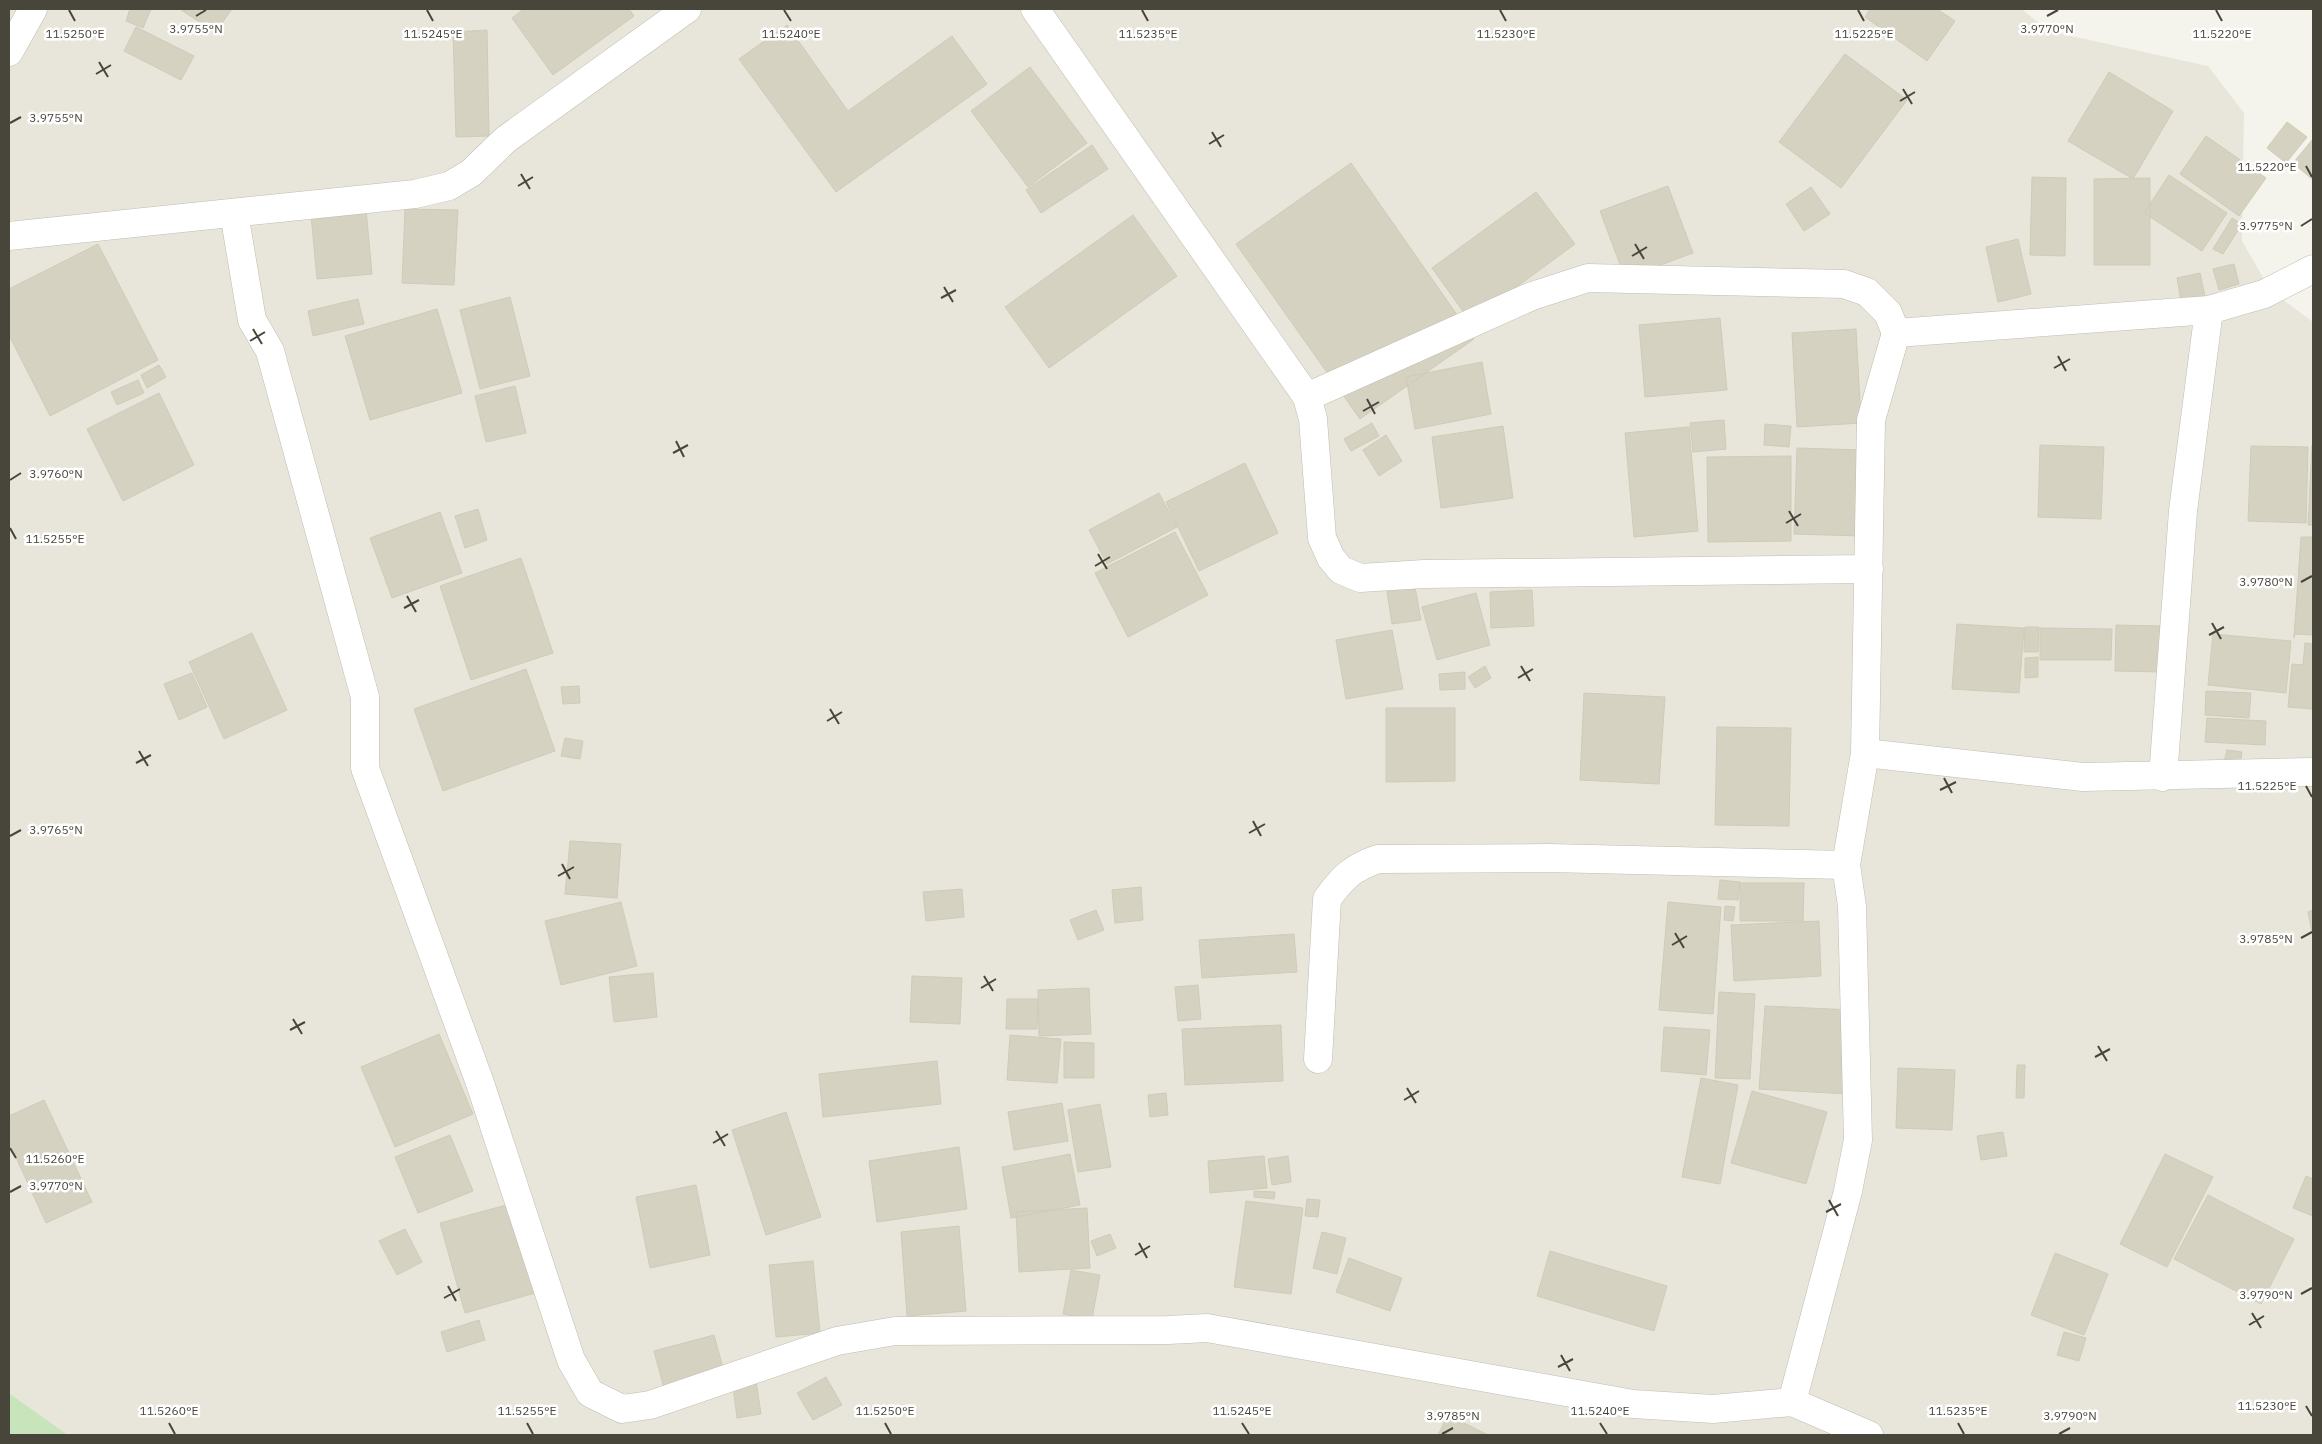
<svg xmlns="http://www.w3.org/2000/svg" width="2322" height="1444" viewBox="0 0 2322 1444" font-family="'IBM Plex Sans',sans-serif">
<rect width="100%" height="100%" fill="#f4f4ec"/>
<path fill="#e8e6db" d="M9 9H2022L2048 31 2208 66 2244 113 2242 241 2271 291 2313 322V1435H68L9 1393Z"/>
<path fill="#c8e4ba" d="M9 1393 68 1435H9Z"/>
<path fill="#d5d2c2" stroke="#cfcbb6" d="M130 9H151L143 28 126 21Z
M180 9H232L215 33Z
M524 9H629L634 16 553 75 512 18Z
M1870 9H1937L1955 21 1927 61 1865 17Z
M787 25 848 111 952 36 987 84 836 192 739 59Z
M136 27 194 56 181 80 124 51Z
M487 30 489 136 456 137 453 32Z
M1845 54 1907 100 1841 188 1779 142Z
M1030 67 1087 143 1028 187 971 111Z
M2109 72 2173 111 2133 179 2068 141Z
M2287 122 2307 137 2286 163 2267 148Z
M2206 136 2266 178 2239 216 2180 174Z
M2313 139V180L2293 163Z
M1092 145 1108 169 1041 213 1026 190Z
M1351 163 1474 339 1360 419 1236 244Z
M2169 175 2227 213 2202 251 2144 213Z
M2032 177 2066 178 2065 256 2030 255Z
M2150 178V265H2094V179Z
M1668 186 1693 253 1625 278 1600 211Z
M1811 187 1830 214 1804 231 1786 204Z
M1536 192 1575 244 1470 321 1432 268Z
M366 209 372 274 317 279 311 215Z
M405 209 458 210 454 285 402 283Z
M1133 215 1177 276 1049 368 1005 307Z
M2232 218 2242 224 2223 254 2213 249Z
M2018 239 2031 294 1998 302 1986 247Z
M98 244 158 360 50 416 9 335V289Z
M2234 264 2239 284 2219 290 2213 269Z
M2200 273 2206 301 2182 306 2177 278Z
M510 297 530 376 480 389 460 310Z
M358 299 364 324 313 336 308 311Z
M437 309 462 393 370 420 345 336Z
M1720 318 1727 390 1645 397 1639 325Z
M1856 329 1861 423 1797 427 1792 333Z
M1482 362 1491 414 1415 429 1406 377Z
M159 365 166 377 147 388 141 375Z
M138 380 144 393 117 405 111 392Z
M515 386 526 433 486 442 475 396Z
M159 393 194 465 123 501 87 429Z
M1724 420 1726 449 1693 452 1690 423Z
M1372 423 1379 436 1351 451 1344 439Z
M1765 424 1791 426 1789 447 1764 445Z
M1503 426 1513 498 1441 508 1432 437Z
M1689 427 1698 531 1634 537 1625 433Z
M1386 435 1402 461 1379 476 1363 450Z
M2040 445 2104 447 2101 519 2038 517Z
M2312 445 2313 446V525H2308Z
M2251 446 2308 447 2306 523 2248 521Z
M1797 448 1864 450 1860 536 1794 534Z
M1791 456V541L1708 542 1707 457Z
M1245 463 1278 533 1199 571 1166 502Z
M1159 493 1177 527 1107 564 1089 530Z
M478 509 487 540 465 548 455 516Z
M440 512 462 573 392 598 370 538Z
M1175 532 1208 595 1128 637 1095 573Z
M2301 537H2313V635L2294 634V638Z
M521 558 553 653 471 680 440 586Z
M1415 587 1421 620 1392 624 1387 591Z
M1532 590 1534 626 1491 628 1490 592Z
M1476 593 1490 645 1437 660 1422 607Z
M1957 624 2024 628 2019 693 1952 689Z
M2116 625 2162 626 2161 672 2115 671Z
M2025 627H2039L2038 652H2024Z
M2040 628 2112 629 2111 660H2040Z
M1392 630 1403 689 1346 699 1336 640Z
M252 633 287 710 224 739 189 662Z
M2213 634 2291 641 2286 693 2208 685Z
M2305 643 2313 644V709L2288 707 2292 664 2303 665Z
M2038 657V677L2025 678V658Z
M1485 666 1491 678 1475 688 1468 677Z
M526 669 555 751 443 791 414 709Z
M1465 672V689L1440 690 1439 674Z
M192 673 207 707 179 720 164 684Z
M579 686 580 703 563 704 561 687Z
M2206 691 2251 693 2249 718 2205 715Z
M1584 693 1665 697 1659 784 1580 780Z
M1386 708H1455V781L1386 782Z
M2207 718 2266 721 2265 745 2205 742Z
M1717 727 1791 728 1789 826 1715 825Z
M565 738 583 741 580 759 561 756Z
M2227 750 2242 752 2240 766 2224 763Z
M570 841 621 844 617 898 565 894Z
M1720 880 1740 882 1738 900 1718 899Z
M1740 883H1804L1803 921H1740Z
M1141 887 1143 920 1115 923 1112 890Z
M962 889 964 917 926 921 923 892Z
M621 902 637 966 561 985 545 921Z
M1668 902 1721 907 1713 1014 1659 1010Z
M1725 906 1735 907 1733 921 1724 920Z
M1096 910 1104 930 1078 940 1070 920Z
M2313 910V937L2308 912Z
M1819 921 1821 976 1734 981 1731 925Z
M1294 934 1297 972 1202 978 1199 940Z
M653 973 657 1017 614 1022 609 977Z
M912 976 962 978 960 1024 910 1022Z
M1198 985 1201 1019 1178 1021 1175 987Z
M1089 988 1091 1034 1039 1036 1038 990Z
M1719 992 1755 994 1750 1079 1715 1078Z
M1007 999H1038L1037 1029H1006Z
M1765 1006 1853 1010 1847 1094 1759 1089Z
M1281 1025 1283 1081 1185 1085 1182 1029Z
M1664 1027 1710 1030 1706 1075 1661 1071Z
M439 1034 473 1114 395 1147 361 1067Z
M1010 1035 1061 1039 1057 1083 1007 1080Z
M1064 1042 1094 1043V1078H1064Z
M937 1061 941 1104 823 1117 819 1074Z
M2017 1065H2025L2024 1098H2016Z
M1898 1068 1955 1070 1952 1130 1896 1128Z
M1701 1078 1738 1085 1720 1184 1682 1177Z
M1752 1091 1827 1112 1806 1184 1731 1163Z
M1166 1093 1168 1115 1150 1117 1148 1095Z
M44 1100 92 1202 46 1223 9 1142V1116Z
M1062 1103 1068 1141 1014 1150 1008 1112Z
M1100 1104 1111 1167 1078 1172 1068 1110Z
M786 1112 821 1217 766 1235 732 1130Z
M2003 1132 2007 1156 1981 1160 1977 1136Z
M450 1135 473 1191 418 1213 395 1157Z
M959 1147 967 1209 877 1222 869 1161Z
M1070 1154 1080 1205 1011 1218 1002 1167Z
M2165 1154 2213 1177 2167 1267 2120 1244Z
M1264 1156 1267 1188 1210 1193 1208 1161Z
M1288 1156 1291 1182 1272 1185 1268 1159Z
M2306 1176 2313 1179V1216L2293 1208Z
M696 1185 710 1255 650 1268 636 1197Z
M1254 1191 1275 1192 1274 1199 1254 1197Z
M2208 1195 2294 1239 2261 1304 2174 1259Z
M528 1199 553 1288 465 1313 440 1223Z
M1307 1199 1320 1200 1318 1217 1305 1216Z
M1246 1201 1303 1208 1291 1294 1234 1287Z
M1087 1208 1090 1268 1019 1272 1016 1212Z
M959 1226 966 1311 907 1316 901 1232Z
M405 1229 422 1262 397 1275 379 1241Z
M1322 1232 1346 1238 1337 1274 1313 1268Z
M1110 1234 1116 1248 1097 1256 1091 1241Z
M1550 1251 1667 1286 1654 1331 1537 1296Z
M2055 1253 2108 1274 2084 1335 2031 1315Z
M1349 1258 1402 1278 1390 1311 1336 1292Z
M813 1261 820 1333 776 1337 769 1265Z
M1071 1270 1100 1275 1092 1319 1063 1314Z
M479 1320 485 1340 447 1352 441 1332Z
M2064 1332 2086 1338 2079 1361 2057 1355Z
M714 1335 729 1390 669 1407 654 1351Z
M755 1374 761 1414 737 1418 732 1378Z
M826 1377 842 1405 813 1420 797 1393Z
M1448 1415 1488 1435H1438Z"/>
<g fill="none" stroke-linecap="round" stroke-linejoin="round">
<defs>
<path id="minor" d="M1035 9 1307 397 1313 419 1322 538 1331 558 1341 570 1360 578 1424 574 1869 569
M9 52 33 9
M234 213 252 320 270 351 365 697V768L480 1083 571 1360 590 1393 622 1409 650 1405 837 1341 895 1331 1168 1330 1207 1328 1633 1404 1713 1409 1792 1402 1869 1435
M9 236 415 194 449 186 471 173 505 140 687 9
M1896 333 2209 310 2264 294 2313 269
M1307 397 1532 296 1588 278 1844 284 1867 292 1888 313 1896 333 1871 420 1865 753 1846 865 1852 906 1858 1140 1848 1191 1792 1402
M1865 753 2083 777 2313 772
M2163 777 2183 511 2209 310
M1318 1059 1327 899C1343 877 1352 868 1378 859L1549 858 1846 865"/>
</defs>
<use href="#minor" stroke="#bfbdaf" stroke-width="29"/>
<use href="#minor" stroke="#fff" stroke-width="28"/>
</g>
<path fill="none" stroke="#48463a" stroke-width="2" d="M69 10 75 21M427 10 433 21M784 10 791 21M1142 10 1148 21M1500 10 1506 21M1858 10 1864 21M2216 10 2222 21M196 16 206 10M2047 16 2058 10M99 62 108 77M96 74 111 65M1903 89 1912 104M1900 101 1915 92M10 123 21 117M1212 132 1221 147M1209 144 1224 135M2306 166 2312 177M521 174 530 189M518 186 533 177M2301 226 2312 219M1635 244 1644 259M1632 256 1647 247M944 287 953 302M941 298 956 290M253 329 262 344M250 341 265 332M2058 356 2066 371M2054 368 2070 359M1367 399 1375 414M1363 411 1379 402M676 441 684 457M673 453 688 445M10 480 21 473M1789 511 1798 526M1786 523 1801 514M10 528 16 539M1098 554 1107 569M1095 566 1110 557M2301 582 2312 576M407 596 416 612M404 608 419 600M2212 623 2221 639M2209 635 2224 627M1521 666 1530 681M1518 678 1533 669M830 709 839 724M827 721 842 712M139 751 148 766M136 763 151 755M1944 778 1952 793M2306 786 2312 797M1940 790 1956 782M1253 821 1261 836M1249 833 1265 824M10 836 21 830M562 864 570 879M558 876 574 867M1675 933 1684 948M2301 938 2312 932M1672 945 1687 936M984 976 993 991M981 988 996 979M293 1019 302 1034M290 1030 305 1022M2098 1046 2107 1061M2095 1057 2110 1049M1407 1088 1416 1103M1404 1100 1419 1091M716 1131 725 1146M713 1143 728 1134M10 1148 16 1158M10 1192 21 1186M1829 1200 1838 1216M1826 1212 1841 1204M1139 1243 1147 1258M1135 1255 1150 1246M448 1286 456 1301M2301 1294 2312 1288M444 1298 460 1289M2252 1313 2261 1328M2249 1325 2264 1316M1561 1355 1570 1371M1558 1367 1573 1359M2306 1406 2312 1416M169 1423 175 1434M527 1423 533 1434M885 1423 891 1434M1242 1423 1249 1434M1600 1423 1607 1434M1958 1423 1964 1434M1442 1434 1453 1428M2059 1434 2070 1428"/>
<g font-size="12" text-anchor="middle" fill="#48463a" stroke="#fff" stroke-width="5" stroke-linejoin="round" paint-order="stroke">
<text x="196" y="33">3.9755°N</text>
<text x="2047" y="33">3.9770°N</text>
<text x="75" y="38">11.5250°E</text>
<text x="433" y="38">11.5245°E</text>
<text x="791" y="38">11.5240°E</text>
<text x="1864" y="38">11.5225°E</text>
<text x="1148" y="38">11.5235°E</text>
<text x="1506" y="38">11.5230°E</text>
<text x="2222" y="38">11.5220°E</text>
<text x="56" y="122">3.9755°N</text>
<text x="2267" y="171">11.5220°E</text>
<text x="2266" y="230">3.9775°N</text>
<text x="56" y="478">3.9760°N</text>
<text x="55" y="543">11.5255°E</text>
<text x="2266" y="586">3.9780°N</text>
<text x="2267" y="790">11.5225°E</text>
<text x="56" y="834">3.9765°N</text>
<text x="2266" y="943">3.9785°N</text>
<text x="55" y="1163">11.5260°E</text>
<text x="56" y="1190">3.9770°N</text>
<text x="2266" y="1299">3.9790°N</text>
<text x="2267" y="1410">11.5230°E</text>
<text x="169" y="1415">11.5260°E</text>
<text x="527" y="1415">11.5255°E</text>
<text x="885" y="1415">11.5250°E</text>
<text x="1242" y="1415">11.5245°E</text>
<text x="1600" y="1415">11.5240°E</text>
<text x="1958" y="1415">11.5235°E</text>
<text x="1453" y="1420">3.9785°N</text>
<text x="2070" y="1420">3.9790°N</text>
</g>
<rect width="2322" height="1444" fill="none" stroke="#48463a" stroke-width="20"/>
</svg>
